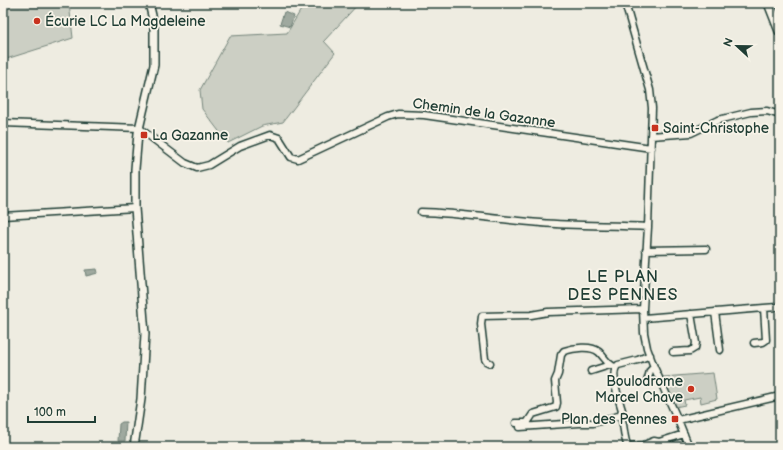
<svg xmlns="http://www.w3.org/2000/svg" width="783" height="450" viewBox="0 0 783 450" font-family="'Balsamiq Sans',sans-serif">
<rect width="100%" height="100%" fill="#eeece1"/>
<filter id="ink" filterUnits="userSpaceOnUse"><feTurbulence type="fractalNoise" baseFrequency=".025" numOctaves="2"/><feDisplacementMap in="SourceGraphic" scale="8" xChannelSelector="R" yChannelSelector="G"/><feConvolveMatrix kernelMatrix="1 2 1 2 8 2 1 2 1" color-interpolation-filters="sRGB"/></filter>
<g filter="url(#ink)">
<path fill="#cccfc4" stroke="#76867c" d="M3 3H69L73 38 3 60Z
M305 3H359L324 41 335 53 283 122 262 126 228 143 202 109 200 90 230 36 287 33Z
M713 373 717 399 701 403 700 397 684 400 685 405 675 407 663 377Z"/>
<path fill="#9fa99f" stroke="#6c7e74" d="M284 12 294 16 290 27 280 24Z
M97 269 98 273 86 276 85 270Z
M122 422H126L125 441H118L119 424Z"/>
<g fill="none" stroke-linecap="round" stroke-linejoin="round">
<defs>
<path id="minor" d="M625 3 650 90 652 108 648 227 643 309 644 333 647 348 654 367 678 420 689 447
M3 123 139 128 185 163 197 168 209 165 240 146 270 135 279 138 291 157 298 159 388 117 398 114 424 115 651 148
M651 136 691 133 718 120 751 112 767 111 780 115
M421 212C461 213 501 220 541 223 577 226 612 225 648 227
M3 216 135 208
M646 250 706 249
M764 308 777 307
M715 312 720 350
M644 318 764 308 766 340 763 342 754 343
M673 352 690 351 695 348 696 343 691 314
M490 363 486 361 485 359 481 324 482 316 531 315 548 312 643 309
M591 371 610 365
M647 382 650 371 654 367
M620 414C625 424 623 439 628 446L644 445 654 441 659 442 684 434
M678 420 780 396
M516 423H527L533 414 556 407 557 403 555 381 558 374 561 355 564 351C573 348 591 345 599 352 605 358 607 364 615 367
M520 427 579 423H593L618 416 621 413 622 410C619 400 609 372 618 365L638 360 650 355"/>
<path id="major" d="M134 447 141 399 145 334 135 208V169L138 133 154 65V24L149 3"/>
<path id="highway" d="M769 3 780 31"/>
</defs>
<use href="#minor" stroke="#1f3d34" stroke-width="9"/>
<use href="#major" stroke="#1f3d34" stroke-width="10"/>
<use href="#highway" stroke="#1f3d34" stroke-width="12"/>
<use href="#minor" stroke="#f7f3e8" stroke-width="6"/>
<use href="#major" stroke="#f7f3e8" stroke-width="7"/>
<use href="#highway" stroke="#f7f3e8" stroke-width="9"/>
</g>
</g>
<g fill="#c8321e" stroke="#f7f3e8" stroke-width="1.5">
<circle cx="37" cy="21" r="4"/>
<rect x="651" y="124" width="8" height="8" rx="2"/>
<rect x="140" y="131" width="8" height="8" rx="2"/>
<circle cx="691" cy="389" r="4"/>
<rect x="671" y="415" width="8" height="8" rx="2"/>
</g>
<g text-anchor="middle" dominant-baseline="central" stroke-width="3.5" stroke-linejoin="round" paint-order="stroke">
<g font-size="14" fill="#1f3d34" stroke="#f7f3e8" text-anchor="start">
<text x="45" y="21">Écurie LC La Magdeleine</text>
<text x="663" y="128">Saint-Christophe</text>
<text x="152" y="135">La Gazanne</text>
<text x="683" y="381" text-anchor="end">Boulodrome<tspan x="683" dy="16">Marcel Chave</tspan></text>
<text x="667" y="419" text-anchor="end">Plan des Pennes</text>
</g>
<g font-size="14" fill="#1f3d34" stroke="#f7f3e8">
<text transform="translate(484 113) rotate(8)">Chemin de la Gazanne</text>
</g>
<g font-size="16" letter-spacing="1" fill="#1f3d34" stroke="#f7f3e8">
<text x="623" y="277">LE PLAN<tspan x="623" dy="18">DES PENNES</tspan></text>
</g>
</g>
<rect width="783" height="450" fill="none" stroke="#f7f3e8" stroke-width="16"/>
<rect x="8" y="8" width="767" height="434" fill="none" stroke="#1f3d34" stroke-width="1.5" filter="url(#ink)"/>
<g transform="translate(737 46) rotate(292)" stroke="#f7f3e8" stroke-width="3" paint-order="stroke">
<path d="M0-3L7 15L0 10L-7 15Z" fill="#1f3d34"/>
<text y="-6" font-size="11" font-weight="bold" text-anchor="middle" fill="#1f3d34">N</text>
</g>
<path d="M28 416v6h67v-6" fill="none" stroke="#1f3d34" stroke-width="2"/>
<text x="34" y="416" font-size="12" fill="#1f3d34" stroke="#f7f3e8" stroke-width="3" paint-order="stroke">100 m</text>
</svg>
